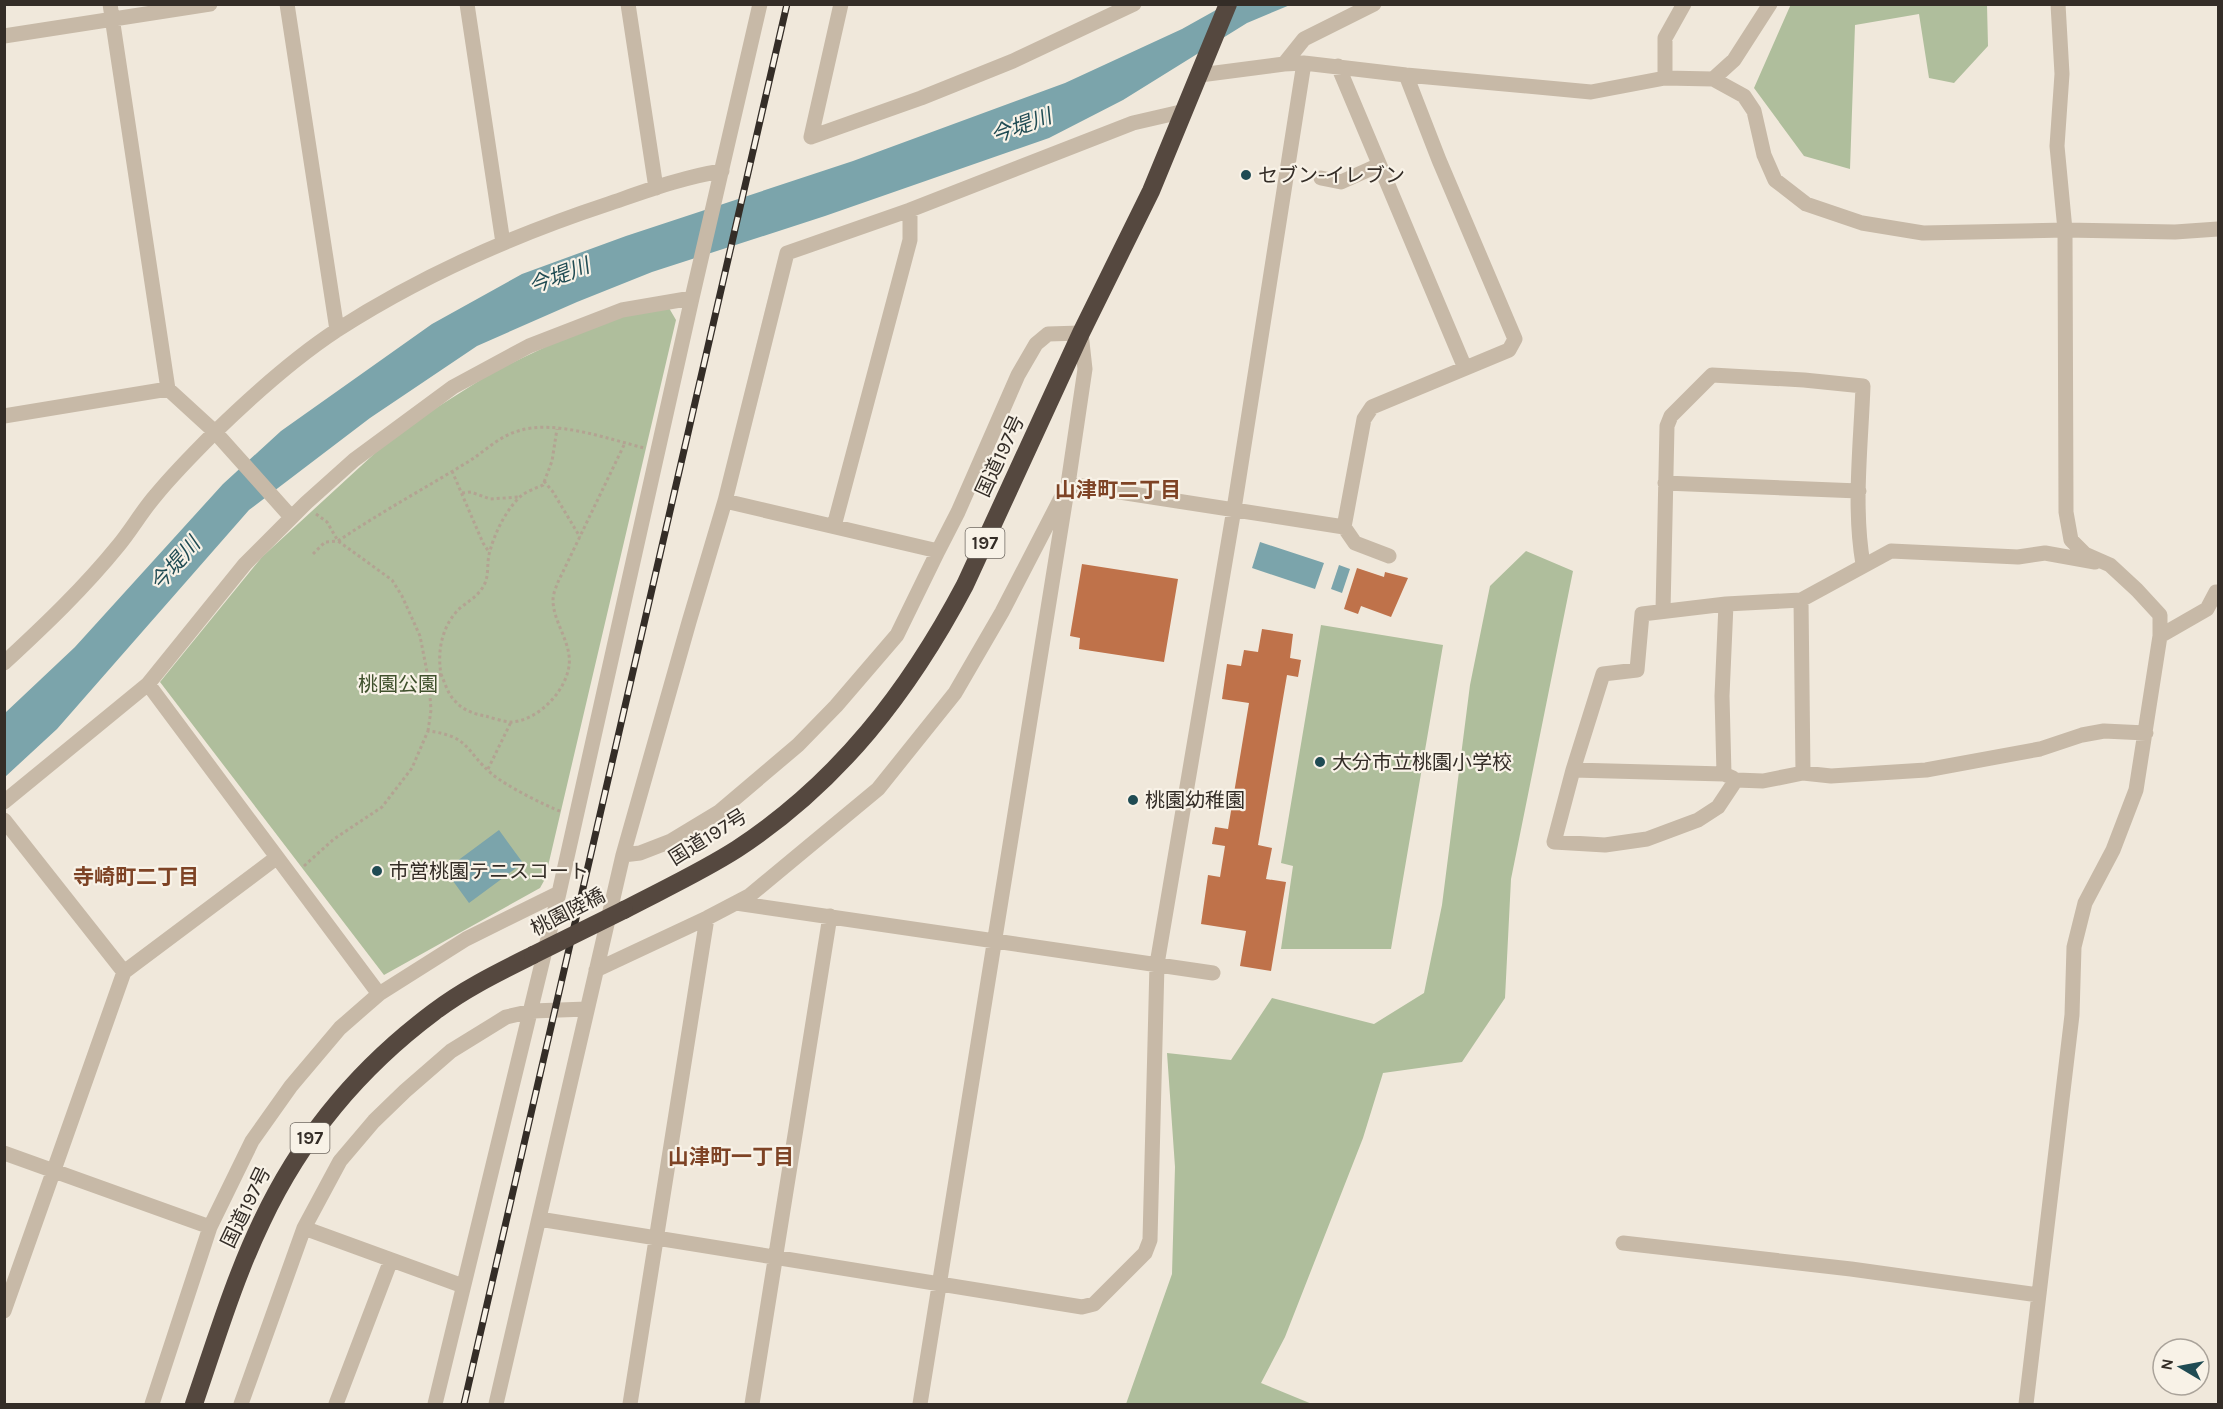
<svg xmlns="http://www.w3.org/2000/svg" width="2223" height="1409" viewBox="0 0 2223 1409" font-family="Karla,'Noto Sans JP',sans-serif">
<rect width="100%" height="100%" fill="#f0e8db"/>
<path fill="#afbe9c" d="M1791 4 1987 5 1988 46 1954 83 1929 78 1919 14 1855 25 1850 169 1804 156 1754 88Z
M669 308 676 320 545 879 540 888 384 975 160 682 262 557 398 432 493 372 600 321Z
M1526 551 1573 571 1511 879 1505 998 1462 1062 1383 1073 1363 1138 1285 1337 1261 1383 1312 1404H1126L1172 1274 1175 1167 1167 1053 1231 1060 1272 998 1374 1024 1424 993 1442 905 1470 685 1490 586Z
M1321 625 1443 645 1391 949H1281L1293 866 1281 863Z"/>
<path fill="#7ba4ab" d="M1225 5H1290L1247 23 1123 100 1049 138 825 216 652 272 577 302 477 346 370 418 249 510 57 729 5 777V713L75 647 223 484 281 431 432 324 522 274 626 236 853 161 1065 83 1182 29Z
M1260 542 1324 563 1315 589 1252 568Z
M1339 565 1350 569 1342 593 1331 589Z
M499 830 523 863 469 903 445 870Z"/>
<path fill="#bf724a" d="M1082 564 1178 579 1164 662 1079 649 1080 638 1070 636Z
M1357 568 1384 577 1385 572 1408 578 1391 617 1361 606 1358 614 1344 609Z
M1262 629 1293 634 1290 658 1301 660 1298 677 1287 675 1258 845 1272 848 1266 879 1286 882 1271 971 1240 966 1246 931 1201 924 1208 875 1220 877 1225 846 1212 844 1215 827 1228 829 1249 703 1222 699 1227 664 1241 666 1244 650 1258 652Z"/>
<g fill="none" stroke-linecap="round" stroke-linejoin="round">
<path stroke="#b3a392" stroke-width="3" stroke-dasharray="3 3" stroke-linecap="butt" d="M452 471 483 543 489 552
M544 481 553 492 580 537
M462 493 471 492 490 499 519 497
M316 514 327 522 338 541 392 580 402 596 420 636 429 682 431 710 428 731
M313 554 325 542 338 541C381 512 427 487 471 460 486 450 500 436 518 431 553 419 609 439 644 448
M441 674C445 683 448 695 456 702 463 710 474 714 485 716 493 718 504 722 512 722 537 720 562 695 568 671 575 646 553 624 553 600 553 594 556 587 558 582L625 443
M429 682 441 674C437 651 442 626 459 609 467 602 477 597 483 587 490 576 486 563 490 551 495 532 507 508 522 495 528 491 536 488 543 485L552 461 557 429
M488 769 511 722
M304 866 334 839 382 807 412 768 428 731C470 736 465 751 492 774 506 786 544 805 562 812"/>
<path stroke="#c7b9a7" stroke-width="15" d="M110 4 168 389 215 432 291 517
M287 4 337 330
M467 4 503 243
M628 4 656 188
M4 36 210 4
M1284 64 1304 39 1374 4
M1338 66 1465 368
M1200 75 1284 64 1304 63 1406 75 1591 92 1665 78 1713 79 1744 96 1754 111 1764 155 1775 180 1806 204 1862 223 1923 233 2065 230 2175 232 2218 229
M1665 78V38L1684 4
M1713 79 1734 60 1770 4
M811 137 921 98 1013 61 1134 4
M811 137 841 4
M1321 178 1341 182 1379 165
M4 416 168 389
M1665 483 1859 491
M1068 484 1344 527
M834 526 910 240V210
M1389 556 1355 543 1344 527 1364 419 1372 407 1509 350 1515 339 1439 160 1406 75
M1801 600 1803 773 1763 781 1736 780 1718 807 1698 820 1647 839 1605 845 1554 842 1573 770 1603 674 1637 670 1642 614 1726 604 1801 600 1891 551 2018 557 2045 553 2095 562
M1663 611 1667 426 1671 416 1712 375 1804 380 1863 386C1861 444 1853 507 1863 564
M2160 636 2207 609 2216 592H2218
M4 663C44 626 84 588 118 546 132 529 142 511 156 495 174 473 195 452 215 432 253 395 293 359 337 330 421 276 514 235 608 204 646 191 683 177 722 171
M148 684 379 994
M1573 770 1724 774 1733 778
M1803 773 1831 776 1926 770 2040 749 2082 735 2104 731 2146 733
M1724 774 1722 696 1726 604
M4 802 148 684 245 564 306 503 354 460 453 387 529 346 622 310 692 298
M4 820 124 972
M623 855 640 853 671 841 719 812 798 745 836 706 897 635 938 551 725 501
M736 903 1213 973
M596 970 707 918 749 896 878 789 955 693 1002 612 1061 498
M4 1153 210 1227
M539 1219 1082 1307 1094 1304 1145 1253 1150 1240 1157 964 1234 509 1304 63
M304 1228 463 1286
M1623 1243 1851 1269 2038 1295
M4 1311 124 972 276 858
M152 1404 210 1227 252 1141 291 1086 340 1028 379 994 466 939 559 893
M241 1404 304 1228 340 1161 374 1121 405 1091 451 1051 506 1017 532 1011 587 1009
M336 1404 391 1260
M435 1404 559 893 692 298 760 4
M496 1404 623 855 689 622 725 501 787 253 910 210 1133 123 1185 111
M630 1404 707 918
M752 1404 830 916
M920 1404 1068 484 1085 369 1081 333 1048 334 1036 344 1018 375 958 512 938 551
M2026 1404 2072 1015 2074 947 2085 903 2113 850 2136 790 2160 636V615L2137 590 2110 565 2085 554 2071 540 2066 512 2065 230 2057 146 2062 74 2058 4"/>
<path stroke="#55483f" stroke-width="18" d="M624 910C662 890 701 872 737 849 839 782 909 691 965 585L1081 333 1151 191 1228 4
M194 1404C215 1343 234 1279 262 1221 302 1136 359 1068 434 1012 464 989 499 972 533 955"/>
<defs>
<path id="rail" d="M464 1404 787 4"/>
</defs>
<use href="#rail" stroke="#342d27" stroke-width="7"/>
<use href="#rail" stroke="#f8f2e7" stroke-width="4.5" stroke-dasharray="14" stroke-linecap="butt"/>
<path stroke="#55483f" stroke-width="18" d="M533 955 624 910"/>
</g>
<g fill="#1f4b53" stroke="#f8f2e7" stroke-width="2">
<circle cx="1246" cy="175" r="6"/>
<circle cx="1320" cy="762" r="6"/>
<circle cx="1133" cy="800" r="6"/>
<circle cx="377" cy="871" r="6"/>
</g>
<g text-anchor="middle" dominant-baseline="central" stroke-width="4.5" stroke-linejoin="round" paint-order="stroke">
<g fill="#f8f2e7" stroke="#6f6861" stroke-width="1.5">
<rect x="965.5" y="528" width="39" height="30" rx="4.5"/>
<rect x="290.5" y="1123" width="39" height="30" rx="4.5"/>
</g>
<g font-size="18" font-weight="bold" fill="#342d27">
<text x="985" y="543">197</text>
<text x="310" y="1138">197</text>
</g>
<g font-size="20" fill="#342d27" stroke="#f8f2e7" text-anchor="start">
<text x="1258" y="175">セブン-イレブン</text>
<text x="1332" y="762">大分市立桃園小学校</text>
<text x="1145" y="800">桃園幼稚園</text>
<text x="389" y="871">市営桃園テニスコート</text>
</g>
<g font-size="20" fill="#342d27" stroke="#f8f2e7">
<text transform="translate(1000 456) rotate(-65)">国道197号</text>
<text transform="translate(708 837) rotate(-32)">国道197号</text>
<text transform="translate(568 912) rotate(-27)">桃園陸橋</text>
<text transform="translate(246 1207) rotate(-64)">国道197号</text>
</g>
<g font-size="20" fill="#40512d" stroke="#f8f2e7">
<text x="398" y="684">桃園公園</text>
</g>
<g font-size="21" font-style="italic" fill="#1f4b53" stroke="#f8f2e7">
<text transform="translate(1021 126) rotate(-20)">今堤川</text>
<text transform="translate(559 276) rotate(-21)">今堤川</text>
<text transform="translate(175 564) rotate(-49)">今堤川</text>
</g>
<g font-size="21" font-weight="bold" fill="#7e4325" stroke="#f8f2e7">
<text x="1118" y="490">山津町二丁目</text>
<text x="136" y="877">寺崎町二丁目</text>
<text x="731" y="1157">山津町一丁目</text>
</g>
</g>
<rect width="2223" height="1409" fill="none" stroke="#342d27" stroke-width="12"/>
<g transform="translate(2181 1367) rotate(280)"><circle r="28" fill="#f8f2e7" stroke="#aaa39a" stroke-width="1.5"/>
<path d="M0-4.5L10 22L0 15L-10 22Z" fill="#1f4b53"/>
<text y="-9" font-size="16" font-weight="bold" text-anchor="middle" fill="#342d27">N</text>
</g>
</svg>
